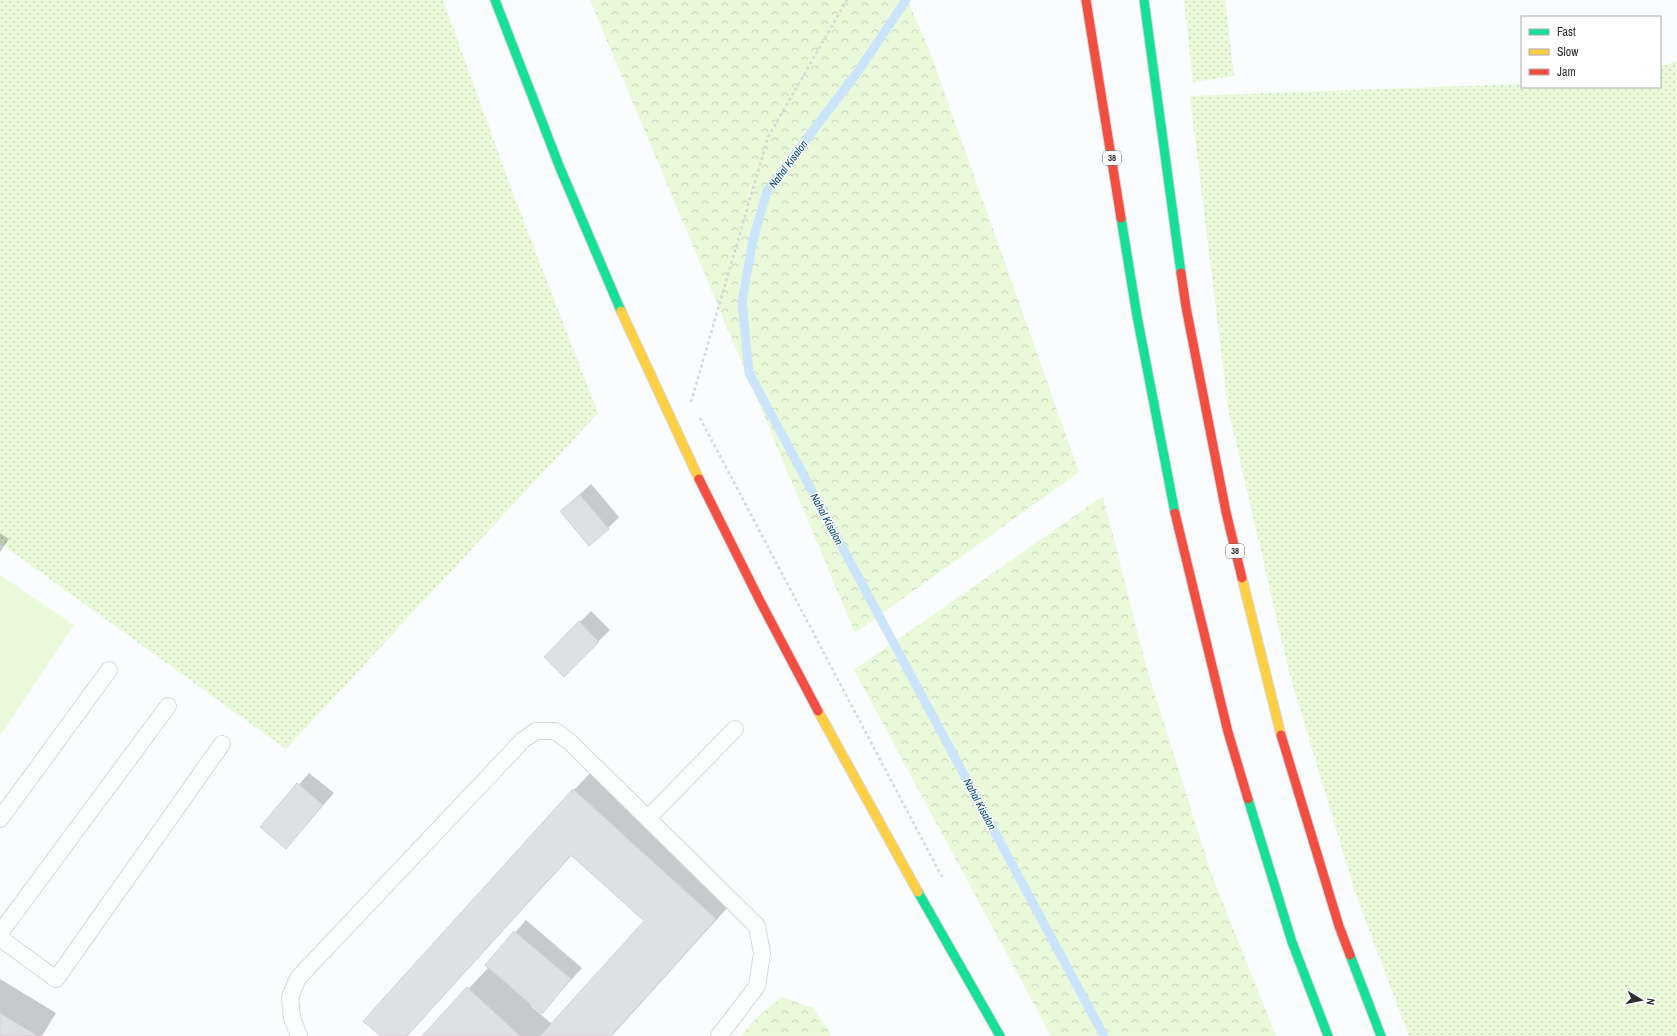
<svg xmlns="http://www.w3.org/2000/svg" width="1677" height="1036" viewBox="0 0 1677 1036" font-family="'Archivo Narrow',sans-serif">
<defs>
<pattern id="grass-dots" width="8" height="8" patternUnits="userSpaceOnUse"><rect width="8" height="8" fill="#e8fada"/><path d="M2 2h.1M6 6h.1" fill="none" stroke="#c7d7bc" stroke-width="1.8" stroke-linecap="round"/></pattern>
<pattern id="forest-crowns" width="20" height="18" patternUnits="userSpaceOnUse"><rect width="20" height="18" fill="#e8fada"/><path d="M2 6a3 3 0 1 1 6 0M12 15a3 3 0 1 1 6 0" fill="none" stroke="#c7d7bc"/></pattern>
</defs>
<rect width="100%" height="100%" fill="#fbfcfd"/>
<path fill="url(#grass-dots)" d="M0 0H443L514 196 598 413 286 749 0 543Z
M1184 0H1225L1234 76 1193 82Z
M1677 61V1036H1409L1355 892 1289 672 1228 408 1190 96 1522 84V87H1660V67Z"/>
<path fill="url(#forest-crowns)" d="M590 0H908L933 60 1079 472 855 633Z
M1103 496 1146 666 1211 873 1276 1036H1051L854 670Z
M782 997 813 1008 831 1034V1036H741L757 1017Z"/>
<path fill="#e8fada" d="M0 575 74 625 0 736Z"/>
<path fill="#0003" d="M591 484 619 517 608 528 561 511Z
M0 533 9 539 0 552Z
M591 611 610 630 564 675 545 657Z
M595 768 737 897 612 1036H424L489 967 486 965 526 920 582 968 542 1012 533 1004 531 1006 552 1024 645 921 572 855 407 1036H381L365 1021 574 790Z
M309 773 334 793 286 847 262 827Z
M0 979 56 1013 42 1036H0Z"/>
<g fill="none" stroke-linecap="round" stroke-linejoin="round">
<path stroke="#cce4fb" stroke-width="9" d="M906 0 859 70 767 191 753 240 742 301 749 373 1104 1036"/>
</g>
<path fill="#dfe0e3" stroke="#d2d3d6" d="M580 495 609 529 589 546 560 511Z
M579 621 599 642 564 677 544 657Z
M297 783 323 805 286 849 260 827Z
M573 789 716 919 611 1036H540L644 921 571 855 407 1036H380L363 1021Z
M514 931 571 979 542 1014 485 965Z
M467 987 520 1036H422Z
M0 1013 36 1035 35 1036H0Z"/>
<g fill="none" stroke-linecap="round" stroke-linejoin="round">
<defs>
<path id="lane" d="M648 818 735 729
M0 819 109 670
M0 933 168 706
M0 938 56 979 222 744
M299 1036 292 1018 290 997 298 978 523 740 536 731H555L570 742 757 926 762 953 757 986 719 1036"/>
<path id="fast" d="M495 0 560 168 621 311
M1144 0 1181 273
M1121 218 1137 316 1175 513
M1248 799 1292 942 1328 1036
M918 892 1000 1036
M1350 955 1381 1036"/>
<path id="slow" d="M621 311 699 479
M1242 578 1281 735
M818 711 918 892"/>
<path id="jam" d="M1086 0 1121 218
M1181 273 1186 307 1226 512 1242 578
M699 479 760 601 818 711
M1175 513 1228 732 1248 799
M1281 735 1339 926 1350 955"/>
</defs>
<use href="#lane" stroke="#d6d7da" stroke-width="18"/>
<use href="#fast" stroke="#d6d7da" stroke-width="11"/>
<use href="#slow" stroke="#d6d7da" stroke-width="11"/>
<use href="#jam" stroke="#d6d7da" stroke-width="11"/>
<path stroke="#d8d8d8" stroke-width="2.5" stroke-dasharray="3 3" stroke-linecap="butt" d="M691 402 768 137 847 0
M700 418 942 877"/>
<use href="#lane" stroke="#feffff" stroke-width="16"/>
<use href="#fast" stroke="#16e098" stroke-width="9"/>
<use href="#slow" stroke="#ffcf43" stroke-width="9"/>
<use href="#jam" stroke="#f24e42" stroke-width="9"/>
</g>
<g text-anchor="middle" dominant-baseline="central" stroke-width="3" stroke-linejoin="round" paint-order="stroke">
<g fill="#fff" stroke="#6b6d70" stroke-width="1">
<rect x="1103" y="151" width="18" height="14" rx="3"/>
<rect x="1226" y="544" width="18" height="14" rx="3"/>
</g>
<g font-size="9" font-weight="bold" fill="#2c2e32">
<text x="1112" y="158">38</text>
<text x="1235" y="551">38</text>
</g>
<g font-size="11" font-style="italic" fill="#004474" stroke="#fff">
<text transform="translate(788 164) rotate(-53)">Nahal Kisalon</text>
<text transform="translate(827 519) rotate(62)">Nahal Kisalon</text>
<text transform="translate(980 804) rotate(62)">Nahal Kisalon</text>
</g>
</g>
<rect x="1521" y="16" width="140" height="72" fill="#ffffff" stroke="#ababad"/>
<rect x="1529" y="29" width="20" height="6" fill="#16e098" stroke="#ababad"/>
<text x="1557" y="36" font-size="12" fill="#2c2e32">Fast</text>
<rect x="1529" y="49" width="20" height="6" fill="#ffcf43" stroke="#ababad"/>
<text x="1557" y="56" font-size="12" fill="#2c2e32">Slow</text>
<rect x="1529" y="69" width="20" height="6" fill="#f24e42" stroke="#ababad"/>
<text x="1557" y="76" font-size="12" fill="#2c2e32">Jam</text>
<g transform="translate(1641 1000) rotate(100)" stroke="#ffffff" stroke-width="3" paint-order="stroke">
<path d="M0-3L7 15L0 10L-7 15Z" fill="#2c2e32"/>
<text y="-6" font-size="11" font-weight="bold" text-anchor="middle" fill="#2c2e32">N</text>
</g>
</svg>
